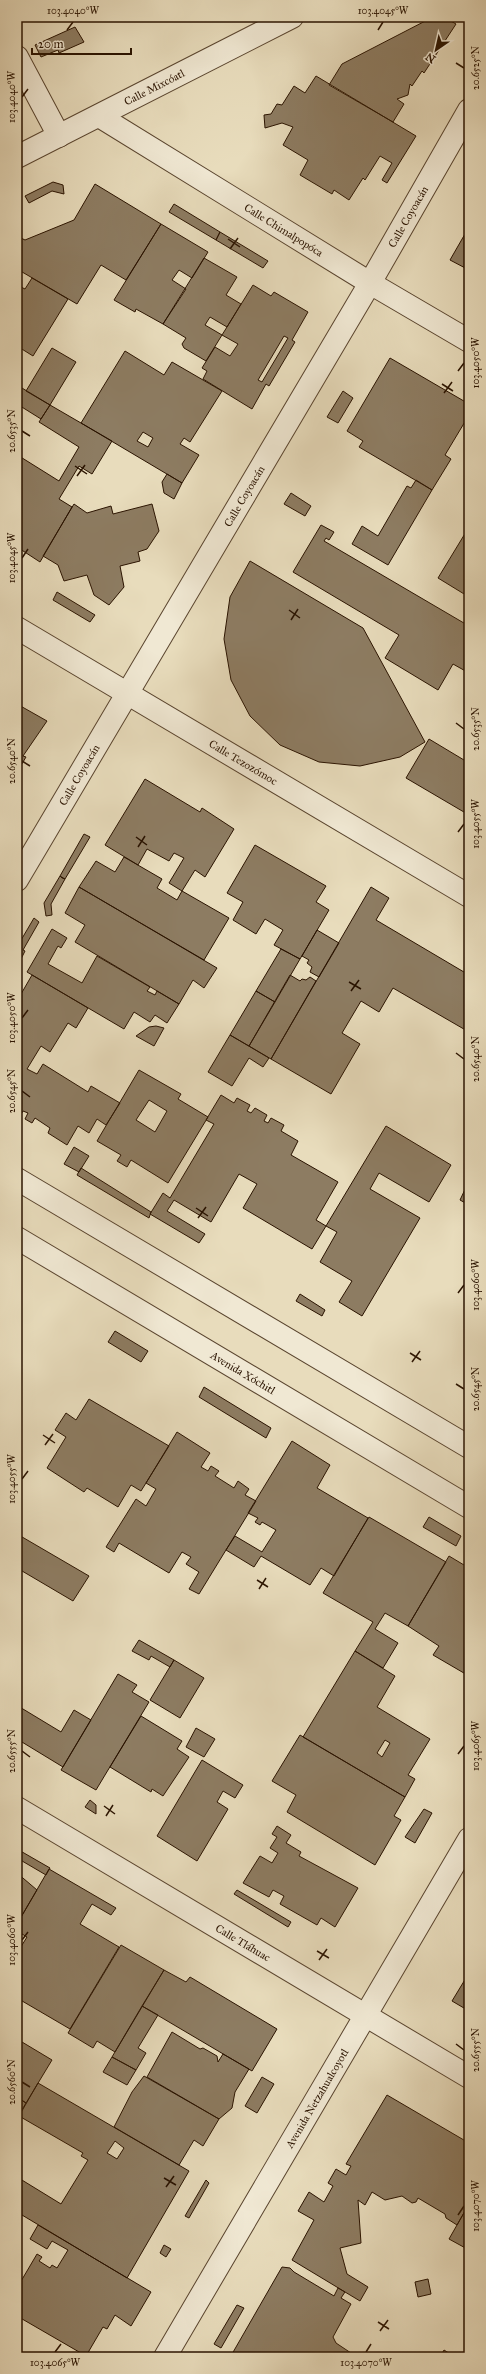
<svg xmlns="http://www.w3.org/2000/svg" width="486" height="2374" viewBox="0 0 486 2374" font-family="'IM FELL Great Primer',serif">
<rect width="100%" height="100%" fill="#e8dcbc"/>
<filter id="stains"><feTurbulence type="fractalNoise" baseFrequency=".005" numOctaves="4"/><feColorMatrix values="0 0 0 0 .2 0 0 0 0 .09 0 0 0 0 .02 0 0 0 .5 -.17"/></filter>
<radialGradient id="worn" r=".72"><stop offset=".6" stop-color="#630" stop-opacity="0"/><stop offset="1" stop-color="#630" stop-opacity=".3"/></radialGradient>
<path fill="#8d7c62" stroke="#2a1300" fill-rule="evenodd" d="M433 17H444L456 24 424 73 422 71 412 86 410 84 408 95 397 99 404 104 393 122 329 85 342 64Z
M75 27 84 42 59 53 58 50 41 57 35 45Z
M316 76 416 136 387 183 382 180 392 163 380 156 365 180 363 178 349 200 334 190 332 194 300 175 308 160 283 145 293 127 282 123 265 128 264 115 271 114 277 104 282 105 294 86 305 93Z
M53 182 63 185 64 194 52 191 29 203 25 196Z
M95 184 161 224 126 280 101 265 77 304 17 269V236L25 240 74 220Z
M174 204 220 232 216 240 169 212Z
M161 224 208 252 192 278 179 270 172 280 186 289 163 324 136 309 135 312 114 300Z
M469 227V270L450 260Z
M220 232 268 261 263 268 216 240Z
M204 258 237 277 226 295 241 304 227 327 210 317 205 325 222 335 206 361 184 348 182 344 186 338 163 324Z
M32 278 68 299 33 356 17 346V285L25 289Z
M253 285 271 296 274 292 308 312 292 340 295 342 269 386 266 384 252 409 203 379 207 371 202 368 215 347 230 356 238 344 222 335ZM284 336 288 338 262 382 258 380Z
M52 348 76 362 50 405 26 391Z
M125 351 164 375 172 362 222 391 190 442 184 438 180 444 199 455 182 483 81 423ZM143 432 153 438 148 447 137 441Z
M390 358 469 404V415L445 455 451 459 432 490 359 447 363 441 347 431Z
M17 385 50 405 41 419 17 404Z
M343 391 353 398 338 423 327 417Z
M50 405 112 441 92 474 79 466 59 499 72 507 40 562 17 547V458L19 456 59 481 79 447 39 422Z
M167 474 182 483 174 499 164 493 162 482Z
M416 480 432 490 388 565 352 544 362 526 378 536 407 486 411 488Z
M291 493 311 506 305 516 284 504Z
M74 504 87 513 111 506 113 514 152 504 159 531 147 549 138 552 140 561 120 566 124 587 109 605 94 595 87 575 64 581 58 565 43 556Z
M321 525 334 532 329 540 326 538 324 541 469 626V673L453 664 438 690 385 658 399 635 293 572Z
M469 527V597L438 578Z
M250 561 363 628 425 742 400 757 360 766 319 762 280 745 250 716 231 680 224 639 230 597Z
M57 592 95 615 90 622 53 600Z
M17 704 47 721 23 756 26 757 17 772Z
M429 739 469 763V815L406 778Z
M145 779 200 812 202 808 234 829 205 877 195 870 182 891 169 883 184 858 174 853 169 861 147 849 138 865 105 845Z
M84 834 90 837 65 879 62 878 60 876Z
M255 845 326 886 316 902 329 910 300 959 274 945 283 930 265 919 256 934 233 920 243 902 227 893Z
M124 857 162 879 157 888 177 900 182 891 229 918 204 960 79 887 96 861 115 872Z
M60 876 65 879 51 904 52 915 46 916 44 903Z
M79 887 217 968 204 988 193 980 179 1004 75 942 85 925 65 913Z
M371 887 389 898 376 920 469 975V1032L393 988 379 1012 361 1001 342 1033 360 1044 331 1094 271 1059Z
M34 918 39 922 23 950 25 951 21 959 17 956V947Z
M52 929 67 938 61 948 58 946 48 964 82 983 97 956 150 987 147 991 155 995 157 991 179 1004 167 1023 155 1015 150 1022 134 1012 124 1029 27 972Z
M317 930 339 943 319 977 310 972 312 967 307 963 309 960 302 956Z
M281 949 300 959 275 1002 256 991Z
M32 975 88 1008 76 1028 68 1023 50 1052 41 1046 27 1069 37 1074 43 1064 88 1092 91 1086 120 1103 106 1125 97 1119 89 1133 78 1126 67 1145 48 1133 50 1128 35 1118 32 1123 25 1119 28 1113 23 1111 20 1116 17 1114 19 1101 17 1100V1001Z
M290 975 300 981 302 979 306 980 310 977 316 981 271 1059 249 1046Z
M256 991 275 1002 249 1046 230 1035Z
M156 1026 164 1028 154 1046 136 1036 149 1027Z
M230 1035 269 1058 263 1067 249 1058 232 1086 208 1072Z
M139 1070 181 1094 178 1099 208 1117 168 1183 131 1160 127 1167 117 1161 121 1155 97 1141ZM149 1100 167 1111 155 1132 136 1120Z
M221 1095 234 1103 237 1098 250 1105 247 1111 251 1113 255 1108 267 1115 264 1121 268 1123 271 1118 284 1125 281 1131 298 1141 291 1155 338 1182 316 1220 326 1226 312 1249 243 1208 257 1184 239 1174 211 1222 174 1200 167 1211 205 1234 199 1243 150 1214 163 1193 170 1198 214 1124 206 1120Z
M386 1126 451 1165 429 1202 379 1173 370 1189 420 1218 362 1316 339 1302 352 1281 320 1262 337 1232 326 1226Z
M74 1147 89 1156 79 1172 64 1164Z
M81 1168 151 1212 149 1218 77 1175Z
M469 1181V1205L460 1200Z
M300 1294 325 1310 322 1316 296 1301Z
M115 1331 148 1351 141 1362 108 1342Z
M204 1387 271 1428 266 1438 199 1397Z
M89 1399 169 1446 141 1491 131 1485 118 1507 87 1488 84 1492 47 1468 66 1437 55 1430 66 1413 76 1420Z
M177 1432 210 1453 201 1467 208 1471 211 1466 219 1471 215 1476 234 1488 238 1481 249 1489 245 1495 256 1501 199 1594 189 1589 199 1572 186 1564 191 1557 182 1552 169 1573 119 1543 114 1552 106 1547 136 1499 146 1506 156 1489 146 1483Z
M292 1441 330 1465 317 1488 368 1518 334 1576 321 1568 310 1585 261 1556 254 1567 226 1550 235 1536 262 1552 276 1530 262 1522 260 1525 255 1522 258 1518 248 1513Z
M369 1517 446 1562 408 1626 385 1613 375 1629 398 1643 383 1668 355 1651 373 1622 323 1593Z
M429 1517 461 1536 456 1546 423 1527Z
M17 1534 89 1576 73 1601 17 1568Z
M449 1556 469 1568V1676L433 1655 439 1646 408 1626Z
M139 1640 174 1660 170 1667 151 1656 149 1660 132 1651Z
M355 1651 395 1676 377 1707 430 1739 408 1775 415 1779 405 1797 303 1737ZM385 1740 390 1743 382 1757 377 1753Z
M174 1660 204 1678 180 1718 150 1700Z
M118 1674 137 1685 132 1692 149 1702 96 1790 61 1770Z
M18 1706 61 1732 74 1710 91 1720 63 1767 17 1739Z
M141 1716 182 1741 177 1749 189 1757 163 1796 152 1789 151 1792 110 1767Z
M196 1728 215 1739 204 1757 186 1747Z
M300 1735 405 1797 394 1816 401 1820 375 1865 287 1812 296 1795 272 1781Z
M202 1760 243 1785 235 1798 223 1791 217 1802 228 1809 197 1861 157 1836Z
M90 1800 96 1805V1814L85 1807Z
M424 1809 432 1813 415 1843 405 1837Z
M277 1826 291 1835 286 1843 301 1852 299 1856 358 1888 335 1927 321 1918 317 1925 280 1904 284 1896 273 1890 269 1897 243 1883 260 1856 272 1863 278 1853 270 1848 277 1837 272 1834Z
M17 1849 50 1868 46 1875 17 1858Z
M49 1869 116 1908 111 1915 92 1904 80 1924 119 1947 70 2029 17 1998V1953L27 1937 17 1931V1924Z
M17 1873 37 1890 17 1924Z
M237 1890 291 1922 288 1927 234 1894Z
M121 1945 164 1970 115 2052 97 2041 93 2048 68 2033Z
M164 1970 186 1982 190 1977 277 2029 252 2071 142 2006Z
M469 1973V2011L452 2001Z
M142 2006 158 2015 138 2048 146 2053 136 2070 112 2057Z
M172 2032 200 2049 203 2048 217 2056 218 2062 223 2054 249 2069 235 2092 232 2108 219 2119 147 2077Z
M17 2039 52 2060 26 2103 17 2097Z
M112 2057 136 2070 127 2085 103 2072Z
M144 2076 219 2119 203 2146 194 2140 179 2165 114 2127 132 2092Z
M262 2077 274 2084 257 2113 245 2106Z
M38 2083 189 2171 127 2278 17 2212V2177L61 2204 88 2160 81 2156 83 2153 19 2116ZM115 2141 124 2148 117 2159 107 2153Z
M387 2095 469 2143V2204L457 2225 446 2218 445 2214 418 2198 416 2202 412 2203 402 2196 385 2200 372 2192 365 2205 358 2200 361 2243 340 2248 347 2274 368 2287 360 2301 292 2260 314 2220 298 2211 309 2192 324 2202 333 2186 328 2183 336 2169 346 2175 351 2166 346 2164Z
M17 2097 26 2103 17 2118Z
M206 2180 209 2183 189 2218 185 2216Z
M469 2204V2250L449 2239Z
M38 2225 151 2292 131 2326 115 2315 107 2329 103 2327 86 2356 17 2316V2288L37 2254 42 2257 39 2261 50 2268 52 2265 57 2268 68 2250 52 2241 47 2249 30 2239Z
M164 2245 171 2249 166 2257 160 2253Z
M282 2267 290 2268 294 2272 334 2296 338 2288 345 2292 341 2298 351 2304 333 2337 336 2343 357 2357H237L232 2354Z
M428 2279 431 2294 418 2297 415 2282Z
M237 2305 244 2308 221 2348 214 2344Z
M444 2350 455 2357H440Z"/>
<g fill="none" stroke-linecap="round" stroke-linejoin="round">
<defs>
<g id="minor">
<path d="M17 57 59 136"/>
<path id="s1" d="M99 116 370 283 469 341"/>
<path id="s2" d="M17 157 292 17"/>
<path id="s3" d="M17 628 469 896"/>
<path id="s4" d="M17 880 370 283 469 110"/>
<path d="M17 1179 469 1447"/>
<path id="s5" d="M17 1238 469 1507"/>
<path id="s6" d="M17 1808 469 2077"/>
<path id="s7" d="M165 2357 469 1839"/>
</g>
</defs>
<use href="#minor" stroke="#5a452f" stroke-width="24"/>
<use href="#minor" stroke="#f0e8d3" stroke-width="22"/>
</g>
<path fill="none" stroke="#2a1300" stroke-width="1.5" d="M67 30 73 22M378 30 383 22M456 63 464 68M22 97 28 89M228 239 240 247M230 249 238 238M458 371 464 363M442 384 453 391M444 393 452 382M22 431 30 436M75 466 87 474M77 476 85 465M22 558 28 549M289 610 300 618M291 620 298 609M456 723 464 729M22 761 30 766M458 832 464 824M136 837 147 845M138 847 145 836M349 982 361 989M351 991 359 980M22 1018 28 1010M456 1053 464 1059M22 1091 30 1097M196 1208 208 1216M198 1218 206 1207M458 1293 464 1285M410 1353 421 1360M412 1362 420 1351M456 1384 464 1389M43 1435 55 1443M45 1445 53 1434M22 1479 28 1471M257 1580 268 1587M259 1589 266 1578M22 1751 30 1757M458 1754 464 1746M104 1806 115 1814M106 1816 113 1805M22 1940 28 1932M317 1951 329 1958M319 1960 327 1949M456 2044 464 2050M22 2082 30 2087M164 2178 176 2185M166 2187 174 2176M458 2215 464 2206M378 2322 389 2329M380 2331 388 2320M55 2352 61 2344M366 2352 371 2344"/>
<g text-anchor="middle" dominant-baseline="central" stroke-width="3" stroke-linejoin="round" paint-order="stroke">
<g font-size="11" fill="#2a1300" stroke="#f0e8d3">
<text stroke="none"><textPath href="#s2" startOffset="154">Calle Mixcóatl</textPath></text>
<text stroke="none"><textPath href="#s4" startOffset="770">Calle Coyoacán</textPath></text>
<text stroke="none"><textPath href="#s1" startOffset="217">Calle Chimalpopóca</textPath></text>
<text stroke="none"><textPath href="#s4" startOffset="446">Calle Coyoacán</textPath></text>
<text stroke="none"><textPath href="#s3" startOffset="263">Calle Tezozómoc</textPath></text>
<text stroke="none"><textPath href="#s4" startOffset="122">Calle Coyoacán</textPath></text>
<text stroke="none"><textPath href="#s5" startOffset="263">Avenida Xóchitl</textPath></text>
<text stroke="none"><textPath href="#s6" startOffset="263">Calle Tláhuac</textPath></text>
<text stroke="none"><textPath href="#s7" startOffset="300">Avenida Netzahualcoyotl</textPath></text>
</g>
</g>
<rect width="486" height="2374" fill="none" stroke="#e8dcbc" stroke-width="44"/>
<g transform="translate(436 50) rotate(214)" stroke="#f0e8d3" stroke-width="3" paint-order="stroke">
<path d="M0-3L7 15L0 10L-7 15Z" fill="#2a1300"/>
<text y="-6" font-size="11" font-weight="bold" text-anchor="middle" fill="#2a1300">N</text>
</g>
<path d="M32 48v6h99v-6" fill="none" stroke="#2a1300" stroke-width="2"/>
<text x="38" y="48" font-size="12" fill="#2a1300" stroke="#f0e8d3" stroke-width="3" paint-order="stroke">20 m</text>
<rect x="22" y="22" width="442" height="2330" fill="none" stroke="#2a1300" stroke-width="1.5"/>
<g font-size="10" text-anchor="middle" fill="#2a1300">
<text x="73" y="14">103.4040°W</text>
<text x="383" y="14">103.4045°W</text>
<text transform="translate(475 68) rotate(-90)" y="4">20.6525°N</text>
<text transform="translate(11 97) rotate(-90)" y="4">103.4040°W</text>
<text transform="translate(475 363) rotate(-90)" y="4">103.4050°W</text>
<text transform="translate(11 431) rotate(-90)" y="4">20.6535°N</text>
<text transform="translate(11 558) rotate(-90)" y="4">103.4045°W</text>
<text transform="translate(475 729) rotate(-90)" y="4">20.6535°N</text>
<text transform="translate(11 761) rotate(-90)" y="4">20.6540°N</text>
<text transform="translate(475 824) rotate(-90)" y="4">103.4055°W</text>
<text transform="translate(11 1018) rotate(-90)" y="4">103.4050°W</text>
<text transform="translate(475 1059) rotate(-90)" y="4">20.6540°N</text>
<text transform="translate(11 1091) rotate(-90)" y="4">20.6545°N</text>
<text transform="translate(475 1285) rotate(-90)" y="4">103.4060°W</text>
<text transform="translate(475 1389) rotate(-90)" y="4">20.6545°N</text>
<text transform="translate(11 1479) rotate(-90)" y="4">103.4055°W</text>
<text transform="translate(475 1746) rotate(-90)" y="4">103.4065°W</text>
<text transform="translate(11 1751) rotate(-90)" y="4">20.6555°N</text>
<text transform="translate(11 1940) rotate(-90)" y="4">103.4060°W</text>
<text transform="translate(475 2050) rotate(-90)" y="4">20.6555°N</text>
<text transform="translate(11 2082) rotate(-90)" y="4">20.6560°N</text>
<text transform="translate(475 2206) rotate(-90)" y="4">103.4070°W</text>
<text x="55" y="2366">103.4065°W</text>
<text x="366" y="2366">103.4070°W</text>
</g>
<rect width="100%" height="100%" filter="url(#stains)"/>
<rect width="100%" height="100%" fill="url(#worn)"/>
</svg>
